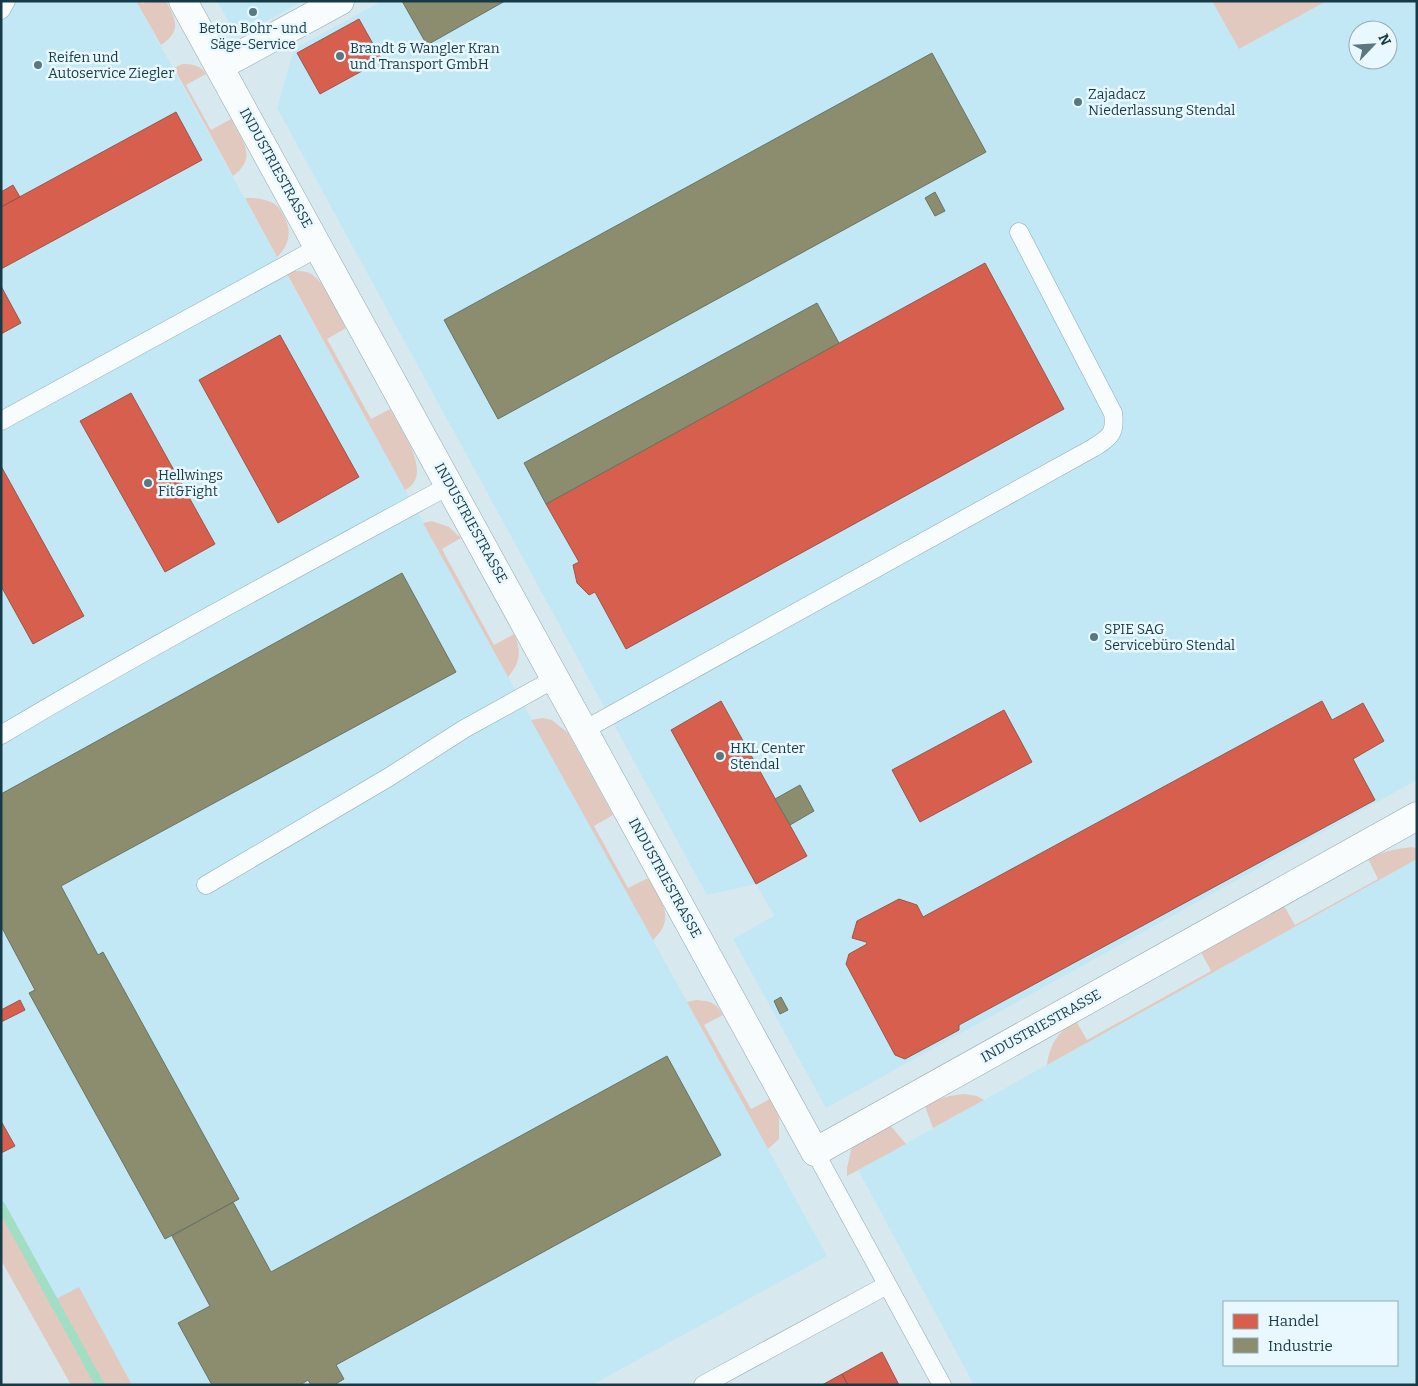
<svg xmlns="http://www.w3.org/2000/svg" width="1418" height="1386" viewBox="0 0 1418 1386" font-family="Bitter,serif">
<rect width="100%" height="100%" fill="#d7e9ef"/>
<path fill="#c2e8f5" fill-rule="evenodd" d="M1 1H136L827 1256 592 1385H132L79 1288 56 1299 1 1200Z
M217 1H303L261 24 248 27 229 22Z
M382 1H1212L1239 49 1327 1H1417V780L826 1108 733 939 774 916 756 884 707 895 277 108 294 49ZM1358 30H1388V60H1358Z
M1417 859V1385H974L858 1170ZM1224 1302H1397V1365H1224Z"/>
<path fill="#e2c9c0" d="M136 1H141L142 4 147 1H166C176 20 182 31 161 45Z
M1212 1H1327L1239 49Z
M182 64C192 64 201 65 206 74L186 85 211 130 231 119C243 142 258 157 233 176L174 68Z
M245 198C256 198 266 198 276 205 280 208 282 213 285 218 292 232 289 246 277 257Z
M295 271C302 271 308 271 314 276 327 286 338 314 346 328L327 339 371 419 390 409C399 426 426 464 414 482 412 486 408 488 405 490L287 274Z
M432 521 449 527 461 538 442 549 494 645 514 634C522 650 520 664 508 677L423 523Z
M543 718 552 720 568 733 613 815 594 826 628 888 648 878C661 902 677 917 653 940L531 720Z
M1413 847 1417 849V859L1047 1065C1050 1044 1058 1031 1076 1021L1087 1040 1211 971 1201 952 1284 906 1295 925 1378 879 1368 859C1383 851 1396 849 1413 847Z
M696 1000C710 1001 716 1002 723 1015L704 1025 751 1109 770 1099 779 1117V1139L768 1149 687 1002Z
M965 1094 977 1096 984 1100 933 1128 925 1106C939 1098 949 1095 965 1094Z
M890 1125 906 1144 847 1176V1168L852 1146Z
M1 1200 56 1299 79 1287 132 1385H71L1 1260Z"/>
<path fill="#d6604d" stroke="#9c554b" d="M359 19 382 60 320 94 297 53Z
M176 112 202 160 1 269V207Z
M13 185 20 197 1 207V192Z
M985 263 1064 409 626 649 595 592 589 595 577 583 573 565 579 562 546 504Z
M1 286 21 323 1 334Z
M280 335 359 477 278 523 199 380Z
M131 393 215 544 165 572 80 421Z
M1 466 84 616 33 644 1 586Z
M721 701 807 856 756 884 671 730Z
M1322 701 1332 720 1363 703 1384 741 1353 759 1375 800 959 1025V1030L905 1059 895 1055 846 964 849 954 867 944 866 942 852 938 857 921 899 899 917 905 923 917Z
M1004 710 1032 762 920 822 892 770Z
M20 1000 25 1010 1 1022V1010Z
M1 1121 15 1146 1 1153Z
M882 1352 899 1385H848L842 1374Z
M842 1374 848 1385H822Z"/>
<path fill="#8c8c6e" stroke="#697462" d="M402 1H505L427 45Z
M932 53 986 152 498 419 444 320Z
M935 192 945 211 935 216 925 198Z
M817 303 839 343 546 504 524 463Z
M402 573 456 672 61 886 98 955 103 952 239 1199 165 1239 29 993 35 990 1 926V794Z
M800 785 814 811 790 825 775 799Z
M781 997 788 1010 780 1014 774 1001Z
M667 1056 721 1155 336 1365 344 1379 334 1385H311L308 1380 300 1385H212L178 1323 210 1306 172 1236 233 1202 271 1272Z"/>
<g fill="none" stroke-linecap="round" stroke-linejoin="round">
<path stroke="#a1dec4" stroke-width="9" d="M1 1206 100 1385"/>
<defs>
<path id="lane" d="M1 10 6 1
M1 421 319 247
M584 730 1093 448C1110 437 1116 434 1113 413L1019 232
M1 735C148 647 300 567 450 485
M206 885 389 777 464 729 556 678
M815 1152 942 1385
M703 1385 887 1285"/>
<path id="street" d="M183 1 815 1152 1417 816
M220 66 340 1"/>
</defs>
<use href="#lane" stroke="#8da8b0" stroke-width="19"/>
<use href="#street" stroke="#8da8b0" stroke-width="29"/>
<use href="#lane" stroke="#f9fcfd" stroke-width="18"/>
<use href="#street" stroke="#f9fcfd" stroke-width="28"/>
</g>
<g fill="#5a7882" stroke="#e8f8fe" stroke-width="2">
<circle cx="253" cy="12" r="5"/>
<circle cx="340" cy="56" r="5"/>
<circle cx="38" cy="65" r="5"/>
<circle cx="1078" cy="102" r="5"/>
<circle cx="148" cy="483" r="5"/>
<circle cx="1094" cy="637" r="5"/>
<circle cx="720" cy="756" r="5"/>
</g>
<g text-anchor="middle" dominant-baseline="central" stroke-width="5" stroke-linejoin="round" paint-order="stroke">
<g font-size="14" fill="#163b47" stroke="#e8f8fe" text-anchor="start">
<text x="253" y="28" text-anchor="middle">Beton Bohr- und<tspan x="253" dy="16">Säge-Service</tspan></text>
<text x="350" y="48">Brandt &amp; Wangler Kran<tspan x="350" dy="16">und Transport GmbH</tspan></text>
<text x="48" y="57">Reifen und<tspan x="48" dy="16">Autoservice Ziegler</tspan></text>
<text x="1088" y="94">Zajadacz<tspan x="1088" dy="16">Niederlassung Stendal</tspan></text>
<text x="158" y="475">Hellwings<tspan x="158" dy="16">Fit&amp;Fight</tspan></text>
<text x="1104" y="629">SPIE SAG<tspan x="1104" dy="16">Servicebüro Stendal</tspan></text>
<text x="730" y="748">HKL Center<tspan x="730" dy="16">Stendal</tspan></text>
</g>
<g font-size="14" fill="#163b47" stroke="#e8f8fe">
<text transform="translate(276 168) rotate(61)">INDUSTRIESTRASSE</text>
<text transform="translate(471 523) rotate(61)">INDUSTRIESTRASSE</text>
<text transform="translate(665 878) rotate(61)">INDUSTRIESTRASSE</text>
<text transform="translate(1041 1026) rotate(-29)">INDUSTRIESTRASSE</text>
</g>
</g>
<rect width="1418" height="1386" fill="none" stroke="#163b47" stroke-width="5"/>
<rect x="1223" y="1301" width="175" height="65" fill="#e8f8fe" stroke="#94acb5"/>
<rect x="1233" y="1314" width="25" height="15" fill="#d6604d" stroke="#94acb5"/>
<text x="1268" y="1326" font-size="15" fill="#163b47">Handel</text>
<rect x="1233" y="1338" width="25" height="15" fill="#8c8c6e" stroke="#94acb5"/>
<text x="1268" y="1351" font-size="15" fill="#163b47">Industrie</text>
<g transform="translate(1373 45) rotate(65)"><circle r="24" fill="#e8f8fe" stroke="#94acb5"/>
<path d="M0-4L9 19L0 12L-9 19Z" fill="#5a7882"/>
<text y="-8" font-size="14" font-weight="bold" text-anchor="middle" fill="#163b47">N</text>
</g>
</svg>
